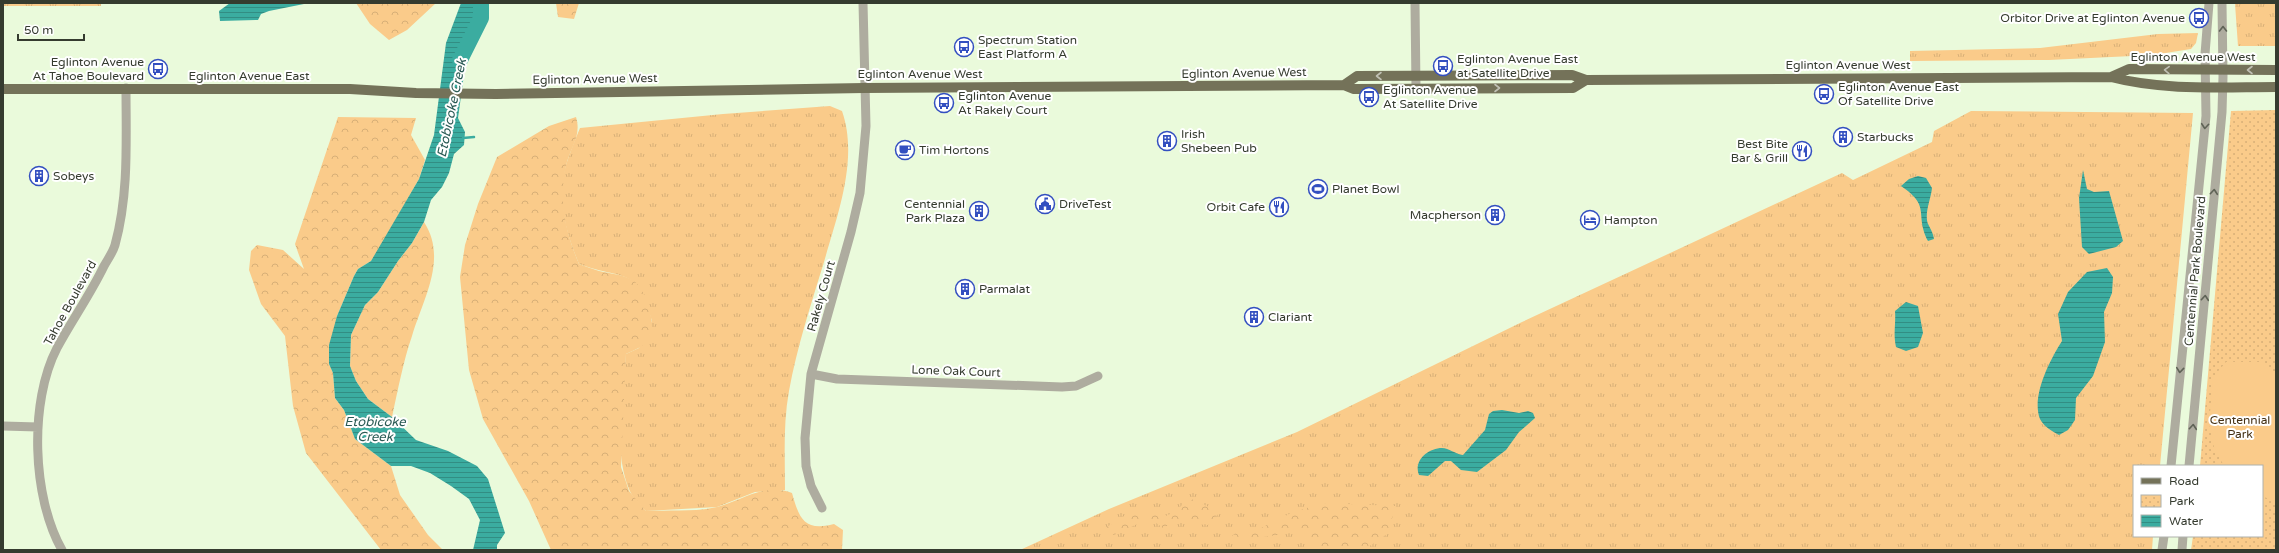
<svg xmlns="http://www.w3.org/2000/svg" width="2279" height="553" viewBox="0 0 2279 553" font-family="'Varela Round',sans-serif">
<defs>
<pattern id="grass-tufts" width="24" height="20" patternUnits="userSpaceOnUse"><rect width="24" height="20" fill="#facb8a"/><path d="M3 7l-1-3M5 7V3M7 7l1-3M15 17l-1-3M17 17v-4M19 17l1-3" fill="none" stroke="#d7af77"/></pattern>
<pattern id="forest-crowns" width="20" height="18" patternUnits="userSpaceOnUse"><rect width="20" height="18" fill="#facb8a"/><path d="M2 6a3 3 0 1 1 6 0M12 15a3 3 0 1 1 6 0" fill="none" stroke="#d7af77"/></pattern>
<pattern id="park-dots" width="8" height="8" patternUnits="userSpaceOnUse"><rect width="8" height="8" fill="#facb8a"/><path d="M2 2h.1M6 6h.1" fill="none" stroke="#d7af77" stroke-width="1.8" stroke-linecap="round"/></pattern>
<pattern id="water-rules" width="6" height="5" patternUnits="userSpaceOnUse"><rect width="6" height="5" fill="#3baca0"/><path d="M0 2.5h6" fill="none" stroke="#328d83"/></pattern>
</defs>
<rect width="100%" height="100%" fill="#eafadb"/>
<path fill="url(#grass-tufts)" d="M3 3H101V6H3Z
M2276 3V46H2238L2235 4Z
M2198 33 2196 43 2191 49 2153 55 2049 60 1910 61V51L2040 48 2158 34Z
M830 106 842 111C859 159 837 216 824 262 811 304 797 347 789 391 783 424 785 457 785 490L755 492 717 507 646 511C640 505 632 497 629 489 613 451 623 395 626 354L639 348 652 321C637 265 625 281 579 264 566 233 556 198 566 165 570 152 575 140 580 128L723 114Z
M1971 111 2193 113 2160 466H2134V536H2153L2152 550H1020L1109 509 1297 432 1522 322 1842 173 1853 180 1932 142 1934 131Z"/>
<path fill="url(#forest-crowns)" d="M356 3H436L407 30 389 40 370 24Z
M556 3H579L574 19 558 17Z
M338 117 416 118 411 135 425 160 419 179 378 251 371 261 358 269 354 276 337 316 329 364 333 373 335 398 344 410 355 439 391 466 400 495 428 535 443 550H381L306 453 293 406 285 336 261 304 249 270 251 251 257 245 283 250 304 269 295 244Z
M576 117C582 136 570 148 566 166 558 200 566 233 579 264 585 266 592 269 599 271 611 274 623 274 634 281 645 288 657 325 650 337 646 346 634 350 626 354L621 467 629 491 646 511C668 510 696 512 717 507 741 501 766 482 792 493 799 518 804 532 834 524L843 530 842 550H551L529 501 483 419 469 370 460 277 465 245 478 204 497 157 549 126Z
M424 222C448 259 423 299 412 336 403 362 398 390 392 417L368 399 356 381 350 366 351 335 365 305 378 292 398 261 412 243Z
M1189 498 1220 512 1208 525 1196 524 1174 518 1164 529 1150 518 1114 535 1104 529C1128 513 1134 506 1163 517L1175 512Z
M1322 503 1396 506 1387 534 1364 550H1316V545L1305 531 1250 539 1232 536 1238 531H1255L1291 513Z"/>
<path fill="url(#park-dots)" d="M2276 110V550H2191L2193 536H2262V466H2200L2231 111Z"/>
<path fill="#facb8a" d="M2226 362H2261L2276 376V502L2262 496V466H2224L2214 447 2209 425 2213 377Z"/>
<path fill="url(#water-rules)" d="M230 3H309L269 11 261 14 258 20 220 21 219 11Z
M461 3H477L468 45 458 118 465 132 464 145 454 154 449 173 442 187 431 200 424 222 412 243 398 261 378 292 365 305 351 335 350 366 356 381 368 399 392 417 416 440 448 451 477 466 488 479 505 533 497 545V550H473L480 520 469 499 451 486 430 473 411 466H391L355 439 344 410 335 398 333 373 329 364V345L337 316 354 276 358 269 371 261 419 179 434 135 446 43Z
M2083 170 2087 189 2094 192 2109 191 2123 241 2116 247 2089 254 2082 247 2079 198Z
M1918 176 1926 178 1932 188C1931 199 1924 213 1928 224 1931 230 1933 233 1934 239L1928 241C1914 213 1932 207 1901 186L1909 179Z
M2107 268 2113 277 2112 293 2104 312 2105 342 2093 376 2076 398 2075 420 2068 430 2059 435C2052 431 2044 427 2040 419 2031 396 2050 360 2062 341L2058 314 2068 292 2087 272Z
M1906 302 1918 306 1923 333 1918 347 1906 351 1896 347C1893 334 1896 324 1895 311Z
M1502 410 1519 413 1528 411 1533 413 1535 418 1519 432 1506 450 1477 472 1461 470 1451 461H1445L1428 476 1419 475C1413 461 1428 448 1442 448 1449 448 1455 454 1463 455L1485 430 1489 414 1493 411Z"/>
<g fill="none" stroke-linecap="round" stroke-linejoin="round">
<path stroke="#3baca0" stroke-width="2.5" d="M463 138 474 137"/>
<path stroke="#3baca0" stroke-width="16" d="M460 60 481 18V3"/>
<path stroke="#aeac9f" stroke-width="9" d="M1415 3 1416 89
M811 374 837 379 1062 387 1076 386 1098 376
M3 426 38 427
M2171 466 2206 116 2205 54 2209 3
M2189 466 2222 112 2223 77 2222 3
M822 508 811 486 806 466 805 438 811 374 851 232 860 193 866 126 863 3
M62 550C32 497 29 402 57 348 72 320 90 295 104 266 108 259 113 252 115 245 129 194 126 140 126 88
M2162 550 2164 536
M2182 550 2183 536"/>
<path stroke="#747259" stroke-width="10" d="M2111 77 2129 69 2276 70
M1344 85 1357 76 1572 75 1586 80 2111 77C2164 91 2222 87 2276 87
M3 89H350L416 93 496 94 864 88 1344 85 1354 89 1573 88 1586 80"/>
</g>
<defs><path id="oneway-chevron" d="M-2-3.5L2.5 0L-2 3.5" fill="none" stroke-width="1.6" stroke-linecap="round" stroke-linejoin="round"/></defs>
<g stroke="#5f6356">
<use href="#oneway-chevron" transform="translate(2223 29) rotate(-90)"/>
<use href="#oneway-chevron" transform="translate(2205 126) rotate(95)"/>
<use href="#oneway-chevron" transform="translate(2214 192) rotate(-85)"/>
<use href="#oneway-chevron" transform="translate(2205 298) rotate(-85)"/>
<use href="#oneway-chevron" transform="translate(2180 370) rotate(96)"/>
<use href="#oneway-chevron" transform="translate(2193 427) rotate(-85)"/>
</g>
<g stroke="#c0c0b4">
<use href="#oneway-chevron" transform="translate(2167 70) rotate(-178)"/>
<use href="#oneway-chevron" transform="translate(2250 70) rotate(180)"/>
<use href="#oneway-chevron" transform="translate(1379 76) rotate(180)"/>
<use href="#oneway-chevron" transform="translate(1497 88)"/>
</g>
<defs>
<symbol id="bus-ring" viewBox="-11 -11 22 22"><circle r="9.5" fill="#fff" stroke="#334fc0" stroke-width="1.5"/><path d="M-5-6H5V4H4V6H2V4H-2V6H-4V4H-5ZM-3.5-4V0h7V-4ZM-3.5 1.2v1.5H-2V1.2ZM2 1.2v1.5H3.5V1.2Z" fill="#334fc0"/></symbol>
<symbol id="building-ring" viewBox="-11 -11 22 22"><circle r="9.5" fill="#fff" stroke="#334fc0" stroke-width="1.5"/><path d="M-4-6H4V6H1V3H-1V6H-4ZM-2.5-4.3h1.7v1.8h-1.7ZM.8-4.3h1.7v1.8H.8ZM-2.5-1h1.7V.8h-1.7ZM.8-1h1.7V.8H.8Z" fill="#334fc0"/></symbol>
<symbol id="cafe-ring" viewBox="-11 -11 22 22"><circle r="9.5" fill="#fff" stroke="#334fc0" stroke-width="1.5"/><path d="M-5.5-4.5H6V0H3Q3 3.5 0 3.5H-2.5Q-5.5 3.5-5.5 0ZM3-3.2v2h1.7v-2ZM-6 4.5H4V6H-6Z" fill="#334fc0"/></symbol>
<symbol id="restaurant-ring" viewBox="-11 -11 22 22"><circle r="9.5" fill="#fff" stroke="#334fc0" stroke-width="1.5"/><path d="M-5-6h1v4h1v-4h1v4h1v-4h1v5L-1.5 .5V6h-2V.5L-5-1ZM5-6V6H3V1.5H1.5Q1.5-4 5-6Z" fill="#334fc0"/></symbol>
<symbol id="stadium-ring" viewBox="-11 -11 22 22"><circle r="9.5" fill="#fff" stroke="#334fc0" stroke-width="1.5"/><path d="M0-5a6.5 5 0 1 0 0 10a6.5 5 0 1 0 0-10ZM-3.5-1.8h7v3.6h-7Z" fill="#334fc0"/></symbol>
<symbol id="civic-ring" viewBox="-11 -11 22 22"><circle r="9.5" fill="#fff" stroke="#334fc0" stroke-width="1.5"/><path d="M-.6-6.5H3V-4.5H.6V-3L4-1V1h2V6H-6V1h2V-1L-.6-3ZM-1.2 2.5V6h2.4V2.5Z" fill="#334fc0"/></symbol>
<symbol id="hotel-ring" viewBox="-11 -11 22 22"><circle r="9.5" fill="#fff" stroke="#334fc0" stroke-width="1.5"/><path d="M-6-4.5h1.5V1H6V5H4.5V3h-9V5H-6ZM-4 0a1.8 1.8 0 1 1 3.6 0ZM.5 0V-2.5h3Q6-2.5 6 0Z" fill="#334fc0"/></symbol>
</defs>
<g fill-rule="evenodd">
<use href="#bus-ring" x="2188" y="7" width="22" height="22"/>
<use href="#bus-ring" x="953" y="36" width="22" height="22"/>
<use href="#bus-ring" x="1432" y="55" width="22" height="22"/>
<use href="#bus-ring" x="147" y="58" width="22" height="22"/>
<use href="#bus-ring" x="1813" y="83" width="22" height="22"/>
<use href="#bus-ring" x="1358" y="86" width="22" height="22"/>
<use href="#bus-ring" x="933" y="92" width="22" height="22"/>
<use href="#building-ring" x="1832" y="126" width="22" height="22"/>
<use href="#building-ring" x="1156" y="130" width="22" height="22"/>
<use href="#cafe-ring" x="894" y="139" width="22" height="22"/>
<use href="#restaurant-ring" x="1791" y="140" width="22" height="22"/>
<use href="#building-ring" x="28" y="165" width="22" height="22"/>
<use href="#stadium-ring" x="1307" y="178" width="22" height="22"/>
<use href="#civic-ring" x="1034" y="193" width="22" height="22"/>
<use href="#restaurant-ring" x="1268" y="196" width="22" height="22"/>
<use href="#building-ring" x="968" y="200" width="22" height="22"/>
<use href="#building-ring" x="1484" y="204" width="22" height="22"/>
<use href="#hotel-ring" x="1579" y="209" width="22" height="22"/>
<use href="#building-ring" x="954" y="278" width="22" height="22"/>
<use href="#building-ring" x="1243" y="306" width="22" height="22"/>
</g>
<g text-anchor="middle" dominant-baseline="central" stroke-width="4" stroke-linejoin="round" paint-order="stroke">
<g font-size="12" fill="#353b2f" stroke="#fff" text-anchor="start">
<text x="2185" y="18" text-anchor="end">Orbitor Drive at Eglinton Avenue</text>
<text x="978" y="40">Spectrum Station<tspan x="978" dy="14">East Platform A</tspan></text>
<text x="1457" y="59">Eglinton Avenue East<tspan x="1457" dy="14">at Satellite Drive</tspan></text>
<text x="144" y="62" text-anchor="end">Eglinton Avenue<tspan x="144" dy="14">At Tahoe Boulevard</tspan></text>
<text x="1838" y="87">Eglinton Avenue East<tspan x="1838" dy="14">Of Satellite Drive</tspan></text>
<text x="1383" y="90">Eglinton Avenue<tspan x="1383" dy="14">At Satellite Drive</tspan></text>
<text x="958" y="96">Eglinton Avenue<tspan x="958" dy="14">At Rakely Court</tspan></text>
<text x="1181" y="134">Irish<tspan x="1181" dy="14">Shebeen Pub</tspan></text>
<text x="1857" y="137">Starbucks</text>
<text x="1788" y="144" text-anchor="end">Best Bite<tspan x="1788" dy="14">Bar &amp; Grill</tspan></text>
<text x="919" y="150">Tim Hortons</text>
<text x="53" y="176">Sobeys</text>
<text x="1332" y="189">Planet Bowl</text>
<text x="965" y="204" text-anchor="end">Centennial<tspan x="965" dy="14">Park Plaza</tspan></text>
<text x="1059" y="204">DriveTest</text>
<text x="1265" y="207" text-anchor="end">Orbit Cafe</text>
<text x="1481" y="215" text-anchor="end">Macpherson</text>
<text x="1604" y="220">Hampton</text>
<text x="979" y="289">Parmalat</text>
<text x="1268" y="317">Clariant</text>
</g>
<g font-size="12" fill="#353b2f" stroke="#fff">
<text x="2193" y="57">Eglinton Avenue West</text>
<text x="1848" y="65">Eglinton Avenue West</text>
<text transform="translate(1244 73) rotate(-1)">Eglinton Avenue West</text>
<text x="920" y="74">Eglinton Avenue West</text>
<text x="249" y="76">Eglinton Avenue East</text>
<text transform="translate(595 79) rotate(-1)">Eglinton Avenue West</text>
<text transform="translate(2195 271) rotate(-85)">Centennial Park Boulevard</text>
<text transform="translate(821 296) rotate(-74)">Rakely Court</text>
<text transform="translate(70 303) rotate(-61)">Tahoe Boulevard</text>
<text transform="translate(956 371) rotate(2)">Lone Oak Court</text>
</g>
<g font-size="12" fill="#453114" stroke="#fff">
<text x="2240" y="420">Centennial<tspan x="2240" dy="14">Park</tspan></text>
</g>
<g font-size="13" font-style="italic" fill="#2a5a54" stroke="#fff">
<text transform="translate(452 108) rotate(-78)">Etobicoke Creek</text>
<text x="375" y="422">Etobicoke<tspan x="375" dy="15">Creek</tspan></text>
</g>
</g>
<rect width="2279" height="553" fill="none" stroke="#353b2f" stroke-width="8"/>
<rect x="2133" y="465" width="130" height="72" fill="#ffffff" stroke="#aeb1ac"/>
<rect x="2141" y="478" width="20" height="6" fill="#747259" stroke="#aeb1ac"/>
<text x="2169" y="485" font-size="12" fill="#353b2f">Road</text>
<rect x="2141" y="495" width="20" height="12" fill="url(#park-dots)" stroke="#aeb1ac"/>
<text x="2169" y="505" font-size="12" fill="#353b2f">Park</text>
<rect x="2141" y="515" width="20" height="12" fill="url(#water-rules)" stroke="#aeb1ac"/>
<text x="2169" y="525" font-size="12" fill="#353b2f">Water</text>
<path d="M18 34v6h66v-6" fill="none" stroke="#353b2f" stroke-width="2"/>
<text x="24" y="34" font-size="12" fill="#353b2f" stroke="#ffffff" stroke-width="3" paint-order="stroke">50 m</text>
</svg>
